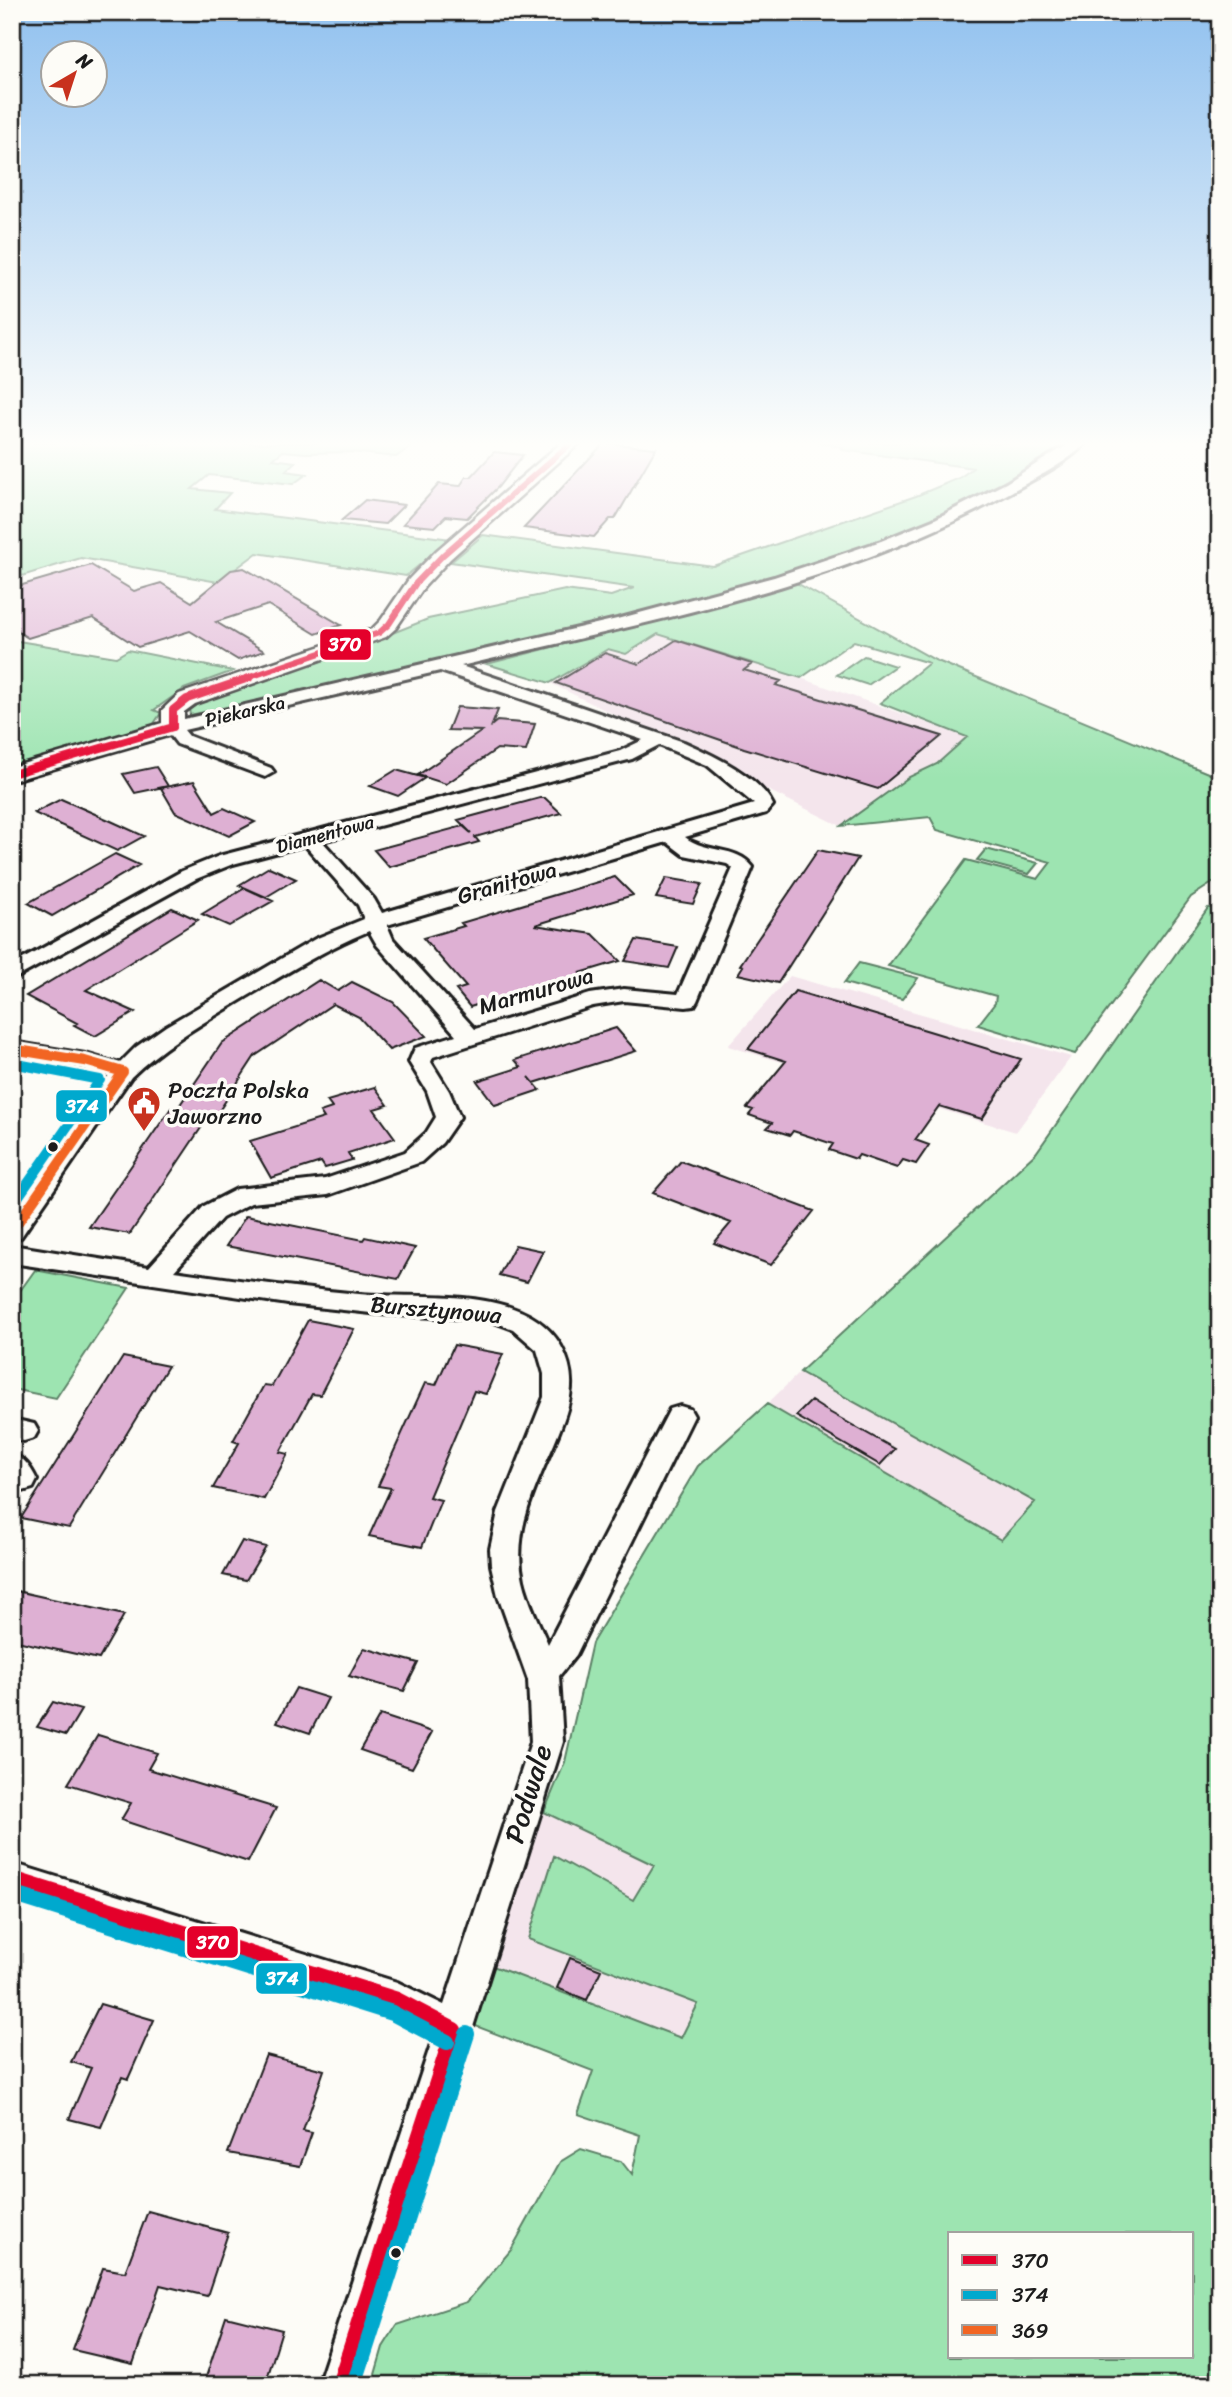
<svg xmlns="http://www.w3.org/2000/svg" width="1232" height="2397" viewBox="0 0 1232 2397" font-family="Sriracha,sans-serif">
<rect width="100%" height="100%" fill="#fdfcf7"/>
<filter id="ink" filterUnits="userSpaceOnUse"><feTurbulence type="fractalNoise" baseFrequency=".0143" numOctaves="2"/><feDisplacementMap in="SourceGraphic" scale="14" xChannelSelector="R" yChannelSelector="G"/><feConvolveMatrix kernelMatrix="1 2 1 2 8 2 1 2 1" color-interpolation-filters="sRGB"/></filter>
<g filter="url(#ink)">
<path fill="#f4e5ec" d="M658 634 801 678 967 737 937 764 909 777 841 826 550 683 608 649 626 654Z
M790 976 1071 1057 1016 1132 728 1046Z
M800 1372 1035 1501 1001 1540 767 1404Z
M544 1812 744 1908 682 2038 493 1966Z"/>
<path fill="#9de4b1" stroke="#5c8066" stroke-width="2" fill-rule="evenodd" d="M12 443H416L396 457 351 452 306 453 283 451 273 459 295 462 285 471 307 474 293 484 209 475 192 489 230 493 215 509 451 539 406 576 257 553 218 582 81 558 12 579Z
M817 443H1072C1035 467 997 490 958 510 824 574 676 607 532 640 418 667 305 692 190 715L189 709 214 695 324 660 428 619 565 590 611 596 634 588 451 562 483 535 713 566 916 496 959 478 973 468 842 450 843 447Z
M793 581 935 660 1220 778V878L1191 897 1075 1054 978 1025 995 1003 996 996 888 966 966 860 1038 879 1051 862 937 830 930 817 841 826 909 777 937 764 967 737 880 703 929 663 854 641 801 678 658 634 626 654 608 649 550 683 487 664 729 601Z
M12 640 116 657 128 650 233 671 184 689 154 710 161 713 153 725 12 769Z
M864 656 895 666 868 685 837 675Z
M986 849 1038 863 1029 874 977 860Z
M1220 907V2385H372L383 2347 397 2325 467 2302 511 2250 560 2162 581 2149 621 2161 632 2175 640 2135 578 2114 593 2071 473 2025 493 1966 681 2038 698 2004 528 1939 554 1856 633 1900 654 1865 544 1812 565 1762 592 1643 698 1466 767 1404 1001 1540 1035 1502 800 1372 1036 1153 1208 908ZM950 2234H1192V2357H950Z
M859 963 918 978 902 999 844 983Z
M35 1270 129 1288 56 1398 12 1389V1302Z"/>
<path fill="#deb0d3" stroke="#1c1c1c" stroke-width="2" d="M604 443 656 448 615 519H610L594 537 524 528Z
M494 452 523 455 498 487 467 518 446 516 435 527 403 524 439 484 460 486 466 477H471Z
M365 500 404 505 385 524 342 520Z
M91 565 134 591 161 583 192 602 231 570 244 568 341 625 316 634 268 605 216 622 264 651 238 660 190 631 138 647 93 618 28 638 12 628V588Z
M676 640 752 664 744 670 781 681 776 685 942 736 878 789 744 748 556 683 605 653 639 664Z
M457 707 498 710 492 725 497 721 535 724 526 751 497 749 446 784 418 775 482 731 448 730Z
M156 767 168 786 135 793 123 774Z
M396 770 425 778 398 796 370 786Z
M194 781 214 813 224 808 255 822 229 836 175 812 161 788Z
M540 798H545L561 813 475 837 479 842 389 867 374 850 463 826 471 833 458 820Z
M61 799 111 821 144 836 117 851 34 813Z
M818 850 858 858 778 983 738 974 743 966 740 965Z
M115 854 139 865 52 916 28 903Z
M269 867 296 879 266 897 239 885Z
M615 877 633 895 535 925 593 934 620 961 580 973 583 976 486 1006 483 1003 470 1007 456 990 466 987 423 938 464 926 461 923Z
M666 878 702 884 693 904 656 898Z
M245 888 273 901 229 926 202 914Z
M172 908 198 920 86 990 135 1012 95 1036 74 1025 77 1023 26 996Z
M636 940 678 947 669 968 625 961Z
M319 980 338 991 352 982 393 1002 426 1036 389 1050 359 1017 333 1004 255 1056 217 1114 211 1113 130 1234 89 1227 171 1108 177 1109 222 1043Z
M795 991 929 1031 1021 1059 982 1119 939 1106 915 1140 929 1145 916 1164 903 1160 897 1168 859 1155 856 1159 829 1150 833 1144 793 1131 790 1135 767 1128 772 1123 749 1115 753 1110 747 1108 786 1061 748 1049Z
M616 1028 636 1051 534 1083 529 1077 540 1090 495 1105 477 1081 521 1067 515 1060Z
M375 1087 388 1105 374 1109 395 1138 348 1153 352 1160 325 1168 321 1162 271 1178 250 1141 324 1118 320 1112 332 1108 327 1101Z
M681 1161 814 1211 771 1265 714 1243 731 1223 653 1193Z
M246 1216 363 1240 365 1237 415 1248 398 1279 226 1246Z
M515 1245 543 1251 527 1282 499 1275Z
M308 1320 354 1329 320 1395 312 1394 280 1452 288 1454 264 1499 213 1488 239 1443 233 1441 264 1385 272 1386Z
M454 1345 503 1354 486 1394 474 1391 429 1497 441 1500 422 1547 369 1536 391 1488 378 1486 425 1383 436 1385Z
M123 1357 168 1366 69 1528 21 1518Z
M811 1401 822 1408 895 1449 880 1465 796 1416Z
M242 1541 266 1547 246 1580 223 1575Z
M12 1590 124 1615 99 1659 12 1640Z
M364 1648 418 1663 404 1691 349 1676Z
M296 1688 328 1698 310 1733 277 1722Z
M53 1702 81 1710 66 1735 37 1727Z
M380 1715 432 1732 412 1768 360 1750Z
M98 1735 157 1753 148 1769 276 1808 248 1862 121 1820 131 1803 68 1784Z
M570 1958 601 1970 587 2000 557 1988Z
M100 2004 154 2020 128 2079 122 2077 101 2127 69 2119 91 2068 71 2062Z
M266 2055 324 2070 303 2131 312 2133 300 2166 228 2153Z
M148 2211 228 2233 207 2296 160 2285 133 2364 73 2350 103 2268 125 2272Z
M226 2316 282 2330 265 2385H226L205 2380Z"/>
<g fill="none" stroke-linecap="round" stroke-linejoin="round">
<defs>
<path id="minor" d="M1070 443H1086C1067 463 1035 478 1011 492 843 586 647 622 461 666L684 742C713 755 759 776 773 805L766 813 685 837C707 854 736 845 753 867L697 1001 694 1006 686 1007 624 1001 593 1006 433 1057 431 1062 449 1091 460 1117 442 1143 421 1162 328 1195 251 1203 222 1218 174 1271C236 1280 297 1288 359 1294 421 1300 525 1283 561 1346 578 1376 571 1403 559 1432 540 1479 511 1528 523 1580 528 1602 539 1623 548 1644L670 1409 680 1406 690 1409 694 1416 576 1655 559 1676 563 1742 360 2385H318L433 2038 389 2015 12 1895V1863L397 1982 444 2005 531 1742 528 1680 498 1596 491 1565 490 1549 498 1512 544 1397V1374L537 1350 513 1329 489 1320 380 1314 288 1304 12 1263V1245L149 1267 204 1206 237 1189 325 1179 405 1152 426 1133 436 1117 427 1091 409 1062 415 1048 456 1035 377 945 369 931C325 949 287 973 246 997 205 1022 165 1044 131 1077L21 1237 12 1239V1212L109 1075 82 1067 12 1056V1042L85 1054 119 1064 136 1047 166 1026 315 939 364 919 358 905 305 845 233 864 196 879 12 980V965L182 871 219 856 620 751 643 740 440 671 184 730 189 736 271 768 274 772 265 777 177 744 164 727 167 723 617 619 774 577 881 541 933 520 1006 483ZM659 745 707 765 754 804 382 913 374 899 322 841 632 759ZM667 842 684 855 727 864 733 868 678 994 624 989 590 994 475 1029 393 939 387 925Z
M12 1419 34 1424 38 1431 34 1438 24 1441 12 1439Z
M12 1454C25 1458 31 1468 37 1480L33 1488 23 1491 12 1487Z"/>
<path id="tertiary" d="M561 443H580L450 559 424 587 396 628 386 637 195 704 184 712V727L181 732 12 781V767L162 723V710L179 694 372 629 381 620 409 579 436 551Z"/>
</defs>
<use href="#minor" stroke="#1c1c1c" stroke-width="6"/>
<use href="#tertiary" stroke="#1c1c1c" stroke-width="5"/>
<use href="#minor" fill="#fdfcf7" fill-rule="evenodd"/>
<use href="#tertiary" fill="#fdfcf7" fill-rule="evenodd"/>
<defs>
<path id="bus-1-far2" d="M244 679 379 633 389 624 416 583 443 555 571 443"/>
<path id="bus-1-far1" d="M173 727V710L187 699 249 678
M12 774 173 727"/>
<path id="bus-1" d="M12 1879 397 2000 454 2030 339 2385"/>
<path id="bus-2-far1" d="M12 1063 100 1080 12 1206"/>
<path id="bus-2" d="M12 1894 392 2013 447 2042
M354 2385 467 2034"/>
<path id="bus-3" d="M12 1049 85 1061 123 1072
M12 1231 123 1072"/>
</defs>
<use href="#bus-1-far2" stroke="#fdfcf7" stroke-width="10"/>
<use href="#bus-1-far1" stroke="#fdfcf7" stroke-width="12"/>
<use href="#bus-1" stroke="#fdfcf7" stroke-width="21"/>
<use href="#bus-2-far1" stroke="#fdfcf7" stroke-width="16"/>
<use href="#bus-2" stroke="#fdfcf7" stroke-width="21"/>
<use href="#bus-3" stroke="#fdfcf7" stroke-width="16"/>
<use href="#bus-1-far2" stroke="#e4002b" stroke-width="6"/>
<use href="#bus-1-far1" stroke="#e4002b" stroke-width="8"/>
<use href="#bus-1" stroke="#e4002b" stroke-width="16"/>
<use href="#bus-2-far1" stroke="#00a9ce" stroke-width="10"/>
<use href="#bus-2" stroke="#00a9ce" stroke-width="16"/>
<use href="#bus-3" stroke="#f26522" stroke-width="10"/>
</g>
</g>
<linearGradient id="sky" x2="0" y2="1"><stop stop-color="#91c1ef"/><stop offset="0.57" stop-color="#fefefb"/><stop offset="1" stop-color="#fefefb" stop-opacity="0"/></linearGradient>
<rect width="1232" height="779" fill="url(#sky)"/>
<defs>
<symbol id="civic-pin" viewBox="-11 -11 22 30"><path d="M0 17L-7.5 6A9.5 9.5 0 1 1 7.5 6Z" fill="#c8321e" stroke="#fdfcf7"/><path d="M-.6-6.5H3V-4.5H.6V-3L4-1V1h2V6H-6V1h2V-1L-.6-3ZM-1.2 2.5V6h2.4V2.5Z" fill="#fff"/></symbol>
</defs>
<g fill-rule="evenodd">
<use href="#civic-pin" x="125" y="1084" width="38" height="52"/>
</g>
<g fill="#1c1c1c" stroke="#fdfcf7" stroke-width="2.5">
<circle cx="53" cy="1147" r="6"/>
<circle cx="396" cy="2253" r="6"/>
</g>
<g text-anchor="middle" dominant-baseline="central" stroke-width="7" stroke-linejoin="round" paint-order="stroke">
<g font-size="19" fill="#1c1c1c" stroke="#fdfcf7">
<text transform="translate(245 711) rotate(-13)">Piekarska</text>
<text transform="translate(325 834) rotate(-15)">Diamentowa</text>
</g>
<g font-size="23" fill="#1c1c1c" stroke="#fdfcf7">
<text transform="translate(507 883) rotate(-16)">Granitowa</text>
<text transform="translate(536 991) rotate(-16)">Marmurowa</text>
<text transform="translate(436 1310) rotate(5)">Bursztynowa</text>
</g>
<g font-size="23" fill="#1c1c1c" stroke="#fdfcf7" text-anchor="start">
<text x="168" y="1090">Poczta Polska<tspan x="168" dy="26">Jaworzno</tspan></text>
</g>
<g font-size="28" fill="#1c1c1c" stroke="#fdfcf7">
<text transform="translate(528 1794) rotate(-73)">Podwale</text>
</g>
</g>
<g stroke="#fdfcf7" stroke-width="2.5">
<rect x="319" y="628" width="53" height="33" rx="7" fill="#e4002b"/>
<rect x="55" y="1089" width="53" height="34" rx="7" fill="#00a9ce"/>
<rect x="186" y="1925" width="53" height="34" rx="7" fill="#e4002b"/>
<rect x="255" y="1962" width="53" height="33" rx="7" fill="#00a9ce"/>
</g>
<g font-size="19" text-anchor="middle" font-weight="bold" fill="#fff">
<text x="345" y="651">370</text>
<text x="82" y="1113">374</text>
<text x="213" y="1949">370</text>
<text x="282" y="1985">374</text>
</g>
<rect width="1232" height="2397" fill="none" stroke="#fdfcf7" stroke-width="42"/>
<rect x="21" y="21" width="1190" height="2355" fill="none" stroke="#1c1c1c" stroke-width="2.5" filter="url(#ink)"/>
<rect x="948" y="2232" width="245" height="126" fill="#fdfcf7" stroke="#a3a29f" stroke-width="2"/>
<rect x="962" y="2255" width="35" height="10" fill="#e4002b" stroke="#a3a29f" stroke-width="2"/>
<text x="1012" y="2268" font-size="21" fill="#1c1c1c">370</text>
<rect x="962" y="2290" width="35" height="10" fill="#00a9ce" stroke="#a3a29f" stroke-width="2"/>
<text x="1012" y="2302" font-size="21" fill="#1c1c1c">374</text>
<rect x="962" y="2325" width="35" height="10" fill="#f26522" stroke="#a3a29f" stroke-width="2"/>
<text x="1012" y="2338" font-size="21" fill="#1c1c1c">369</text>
<g transform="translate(74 74) rotate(39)"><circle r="33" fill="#fdfcf7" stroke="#a3a29f" stroke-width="2"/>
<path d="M0-5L12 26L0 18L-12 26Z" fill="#c8321e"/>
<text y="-10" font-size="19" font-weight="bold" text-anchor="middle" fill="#1c1c1c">N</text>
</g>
</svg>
